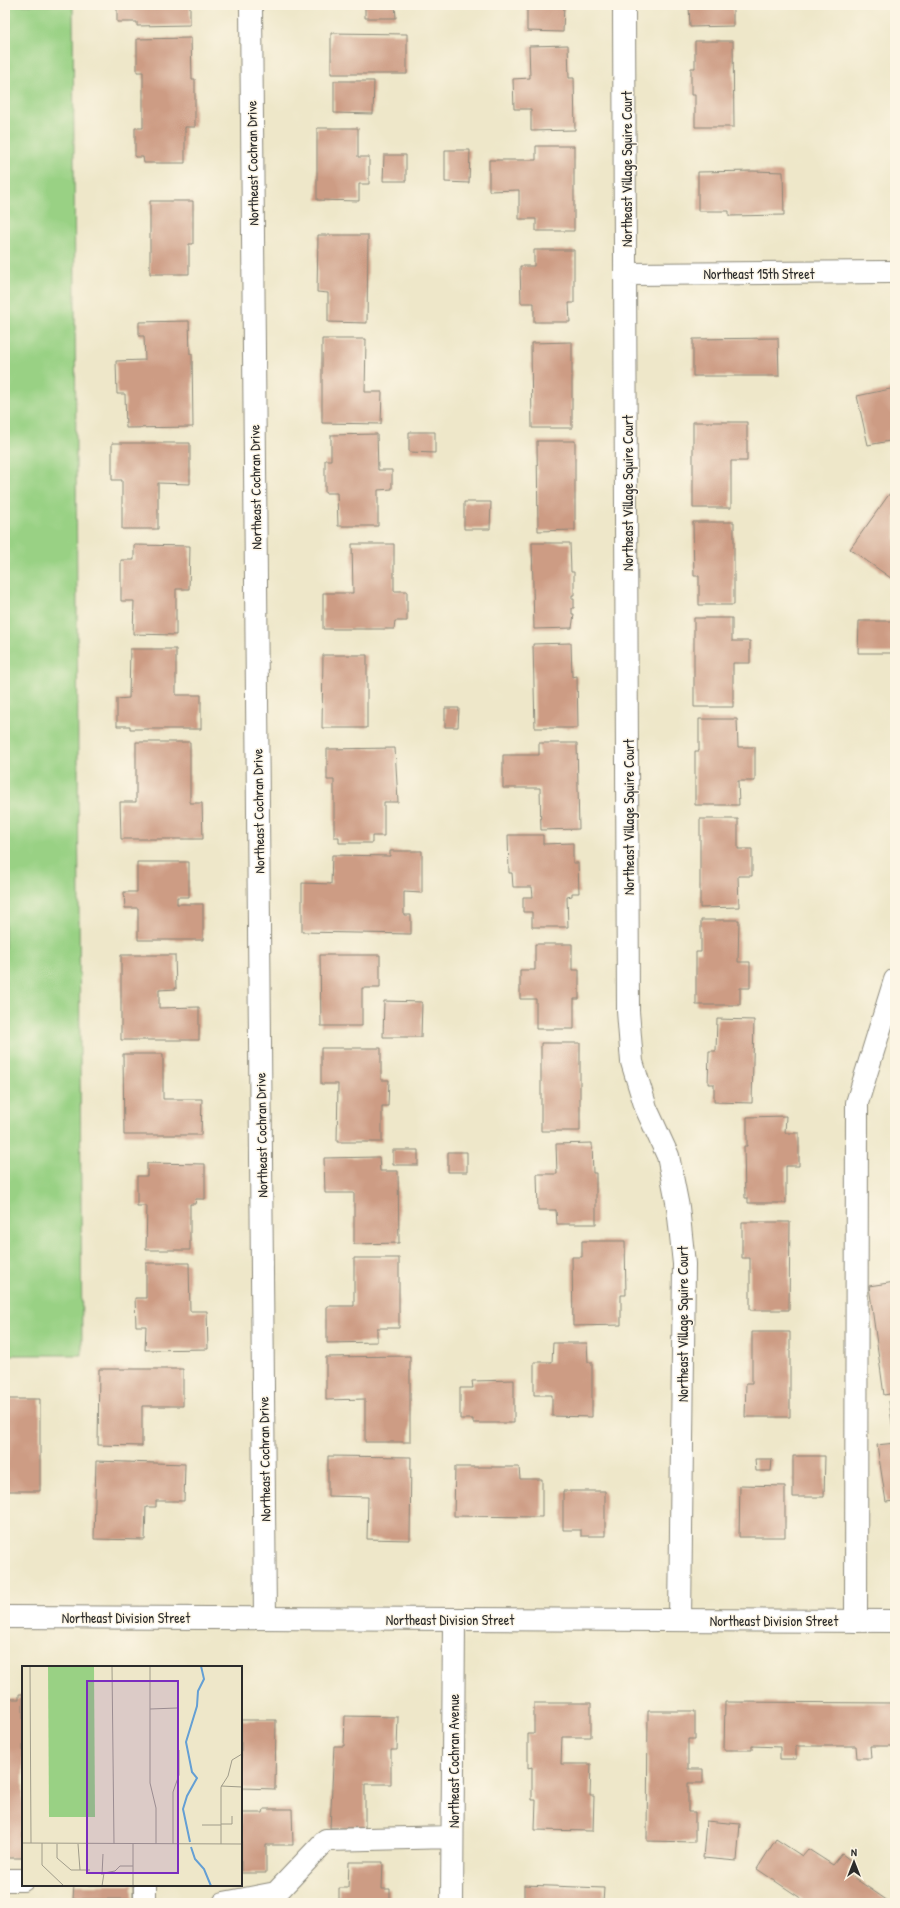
<svg xmlns="http://www.w3.org/2000/svg" width="900" height="1908" viewBox="0 0 900 1908" font-family="'Patrick Hand',sans-serif">
<rect width="100%" height="100%" fill="#fcf5e5"/>
<filter id="ink" filterUnits="userSpaceOnUse"><feTurbulence type="fractalNoise" baseFrequency=".025" numOctaves="2"/><feDisplacementMap in="SourceGraphic" scale="8" xChannelSelector="R" yChannelSelector="G"/><feConvolveMatrix kernelMatrix="1 2 1 2 8 2 1 2 1" color-interpolation-filters="sRGB"/></filter>
<filter id="wash" filterUnits="userSpaceOnUse"><feTurbulence type="fractalNoise" baseFrequency=".012" numOctaves="4" result="noise"/><feDisplacementMap in="SourceGraphic" scale="16" xChannelSelector="R" yChannelSelector="G"/><feGaussianBlur stdDeviation="0.9" result="paint"/><feColorMatrix in="noise" values="0 0 0 0 0 0 0 0 0 0 0 0 0 0 0 0 0 1.4 0 .05"/><feComposite in="paint" operator="in"/></filter>
<g filter="url(#wash)">
<rect width="100%" height="100%" fill="#eee7c9"/>
<path fill="#99d184" stroke="#627e58" d="M5 5H73L82 1355H5Z"/>
<g id="blocks">
<path fill="#cd9c84" d="M117 5H190V25L137 26V22H117Z
M365 5H395L396 18H365Z
M527 5H564L563 32 527 31Z
M689 5H733V26L690 27Z
M331 33 407 34V74H331Z
M191 38 192 79H195V127H185V163H144L143 157H135V128H143V72H137V39Z
M695 41H733L734 127H695V95H691V68H695Z
M568 45 569 78H574L575 130 531 131V109H514L513 79 530 78 529 46Z
M334 81H374L373 114 334 113Z
M317 128H358V157H369V184H359V201L317 200Z
M536 146H574V231H536V219H519V190L489 191V160H536Z
M445 150H470L469 183 445 182Z
M384 155H406V181H383Z
M753 171 783 172 784 215 729 216V211H698V172Z
M150 201H193V244H189V274H150Z
M318 235H368L367 323 328 322V293L317 292Z
M534 250H574V303H569L570 322H534V303H521L520 266H534Z
M189 321 190 354H192L193 427 126 428 125 394H117L116 361 145 360 144 336H139V322Z
M778 338 779 376H693V339Z
M322 339H366L365 392H382L381 424 322 423Z
M572 342V428H532L531 343Z
M895 388V440L868 445 857 396Z
M693 422H747V461H731V508H693Z
M409 432H435V453L409 452Z
M377 434 378 470H392V489L378 490V526H338L337 493H325V460H331V435Z
M537 441H575V530L538 531Z
M112 443H190V484L158 483V529H122V480H112Z
M890 493 895 496V581L850 549Z
M464 502H491L490 529H464Z
M693 522H734V605H699V576H694Z
M532 543H570L571 572H574V595H572V599H574V608H572V614H574L572 628 534 629Z
M352 544H394V591H407V621H395L394 629H323V593H353Z
M134 545 190 546 189 589H176V635L133 634 134 601H121V560H134Z
M694 618H732V641H750V663H733V707H694Z
M859 621H895V653H858Z
M571 643 572 677 577 676 578 728H535L533 644Z
M130 649H176V695H201V729H130V726H117V699L129 698Z
M323 655H367V728H322Z
M445 708H459L458 727H445Z
M699 719H737L738 747H755V781H738L739 805H695V751H699Z
M136 742H190V803H202L203 839H121L120 802H136Z
M539 743H577L579 829 541 830 540 788H503V755H539Z
M395 748 398 802H384V836H372V843H339V837H334V780H327V749Z
M700 819H738V849H752V876H738L739 907 700 908Z
M508 835H543V844L573 843V863H578L579 893H572V896L567 897 568 927H532V912H523V897H533L532 887H513L512 873H509Z
M390 851H422V893L404 892V915H411V934L302 932V883L331 884 332 855 390 856Z
M137 862H189V897H177V904H203V940H138V908H125L124 892H137Z
M701 920H739L738 962H750V988H740V1005H696V952H701Z
M535 944H572V970H579V999H574V1029H536V999H520V970H535Z
M121 955H175L176 989 159 990V1008L199 1007V1040H121Z
M320 955H380V988H362V1026H321Z
M384 1001 422 1002 421 1037H383Z
M717 1019 754 1020 752 1103 714 1102V1084H708L709 1051H716Z
M541 1043H580V1131H541Z
M321 1048H381V1080H389L388 1106H382V1142H337L338 1084H321Z
M123 1054H163V1099H202L201 1135H124Z
M786 1116 785 1133H799V1166H786V1203H748V1198H745L744 1146H747V1117Z
M592 1143 593 1173H596V1224H557L556 1210H538L537 1174H557L556 1144Z
M393 1150H418V1165H393Z
M448 1152H467V1172H448Z
M379 1157 380 1171H398L399 1243 354 1244V1193H325L324 1158Z
M147 1163 205 1164V1199H196L195 1204H190V1250H146L147 1206H137V1176H147Z
M742 1222H790L789 1310H750V1258H742Z
M582 1241H625L626 1295H621V1325L573 1326 572 1257H582Z
M354 1258H399V1328H377V1342L327 1343V1306H354Z
M146 1263H189L190 1311H207L208 1349 145 1350 146 1326H136L135 1298H146Z
M895 1282V1393L884 1395 869 1286Z
M752 1332H790V1417H745L746 1383H752Z
M553 1343H587L588 1362H592V1417L552 1416V1395H534V1362H552Z
M410 1356V1442H365V1399L326 1400V1357Z
M99 1369H183V1406H142V1446L98 1445Z
M514 1380V1423H473V1419H460V1388H473L472 1381Z
M5 1399H40V1491H5Z
M895 1400V1438H894L889 1401Z
M895 1443V1501L886 1502 877 1445Z
M328 1456 411 1457 410 1540 367 1539 368 1497 328 1496Z
M793 1456H825L824 1497H793Z
M755 1459H772L771 1471H756Z
M96 1461 185 1464 184 1501H156V1507H146L145 1540 94 1539Z
M455 1467H519L520 1479H542V1517L454 1516Z
M740 1485 785 1486V1537H739Z
M563 1491H605V1536H581V1530H563Z
M19 1694H23V1858H5V1699H19Z
M725 1702 895 1703V1746H870L871 1758H857L856 1746H796V1759H780V1747L752 1746V1750H724Z
M534 1703H591V1737H562L561 1764H591L590 1796H594L593 1831 535 1830 536 1800H532V1767L528 1768V1734H534Z
M648 1711H695V1739H688V1769H703V1783H688V1812H695V1842L647 1841Z
M345 1716 398 1717 397 1750H391V1784H365V1828H330L334 1746H344Z
M241 1720H276L275 1789 241 1788Z
M264 1809H292L293 1845H266V1873H241V1813H263Z
M706 1821 740 1824 737 1861 703 1858Z
M776 1839 802 1856 808 1849 833 1865 842 1854 854 1863 847 1873 891 1903H808L757 1869Z
M349 1862H383L382 1889H390V1903H339V1888H348Z
M74 1885H133V1899H73Z
M524 1885 604 1888 603 1903H524Z"/>
</g>
</g>
<g filter="url(#ink)">
<use href="#blocks" fill-opacity="0" stroke="#8c897a" stroke-width="1"/>
<g fill="none" stroke-linecap="round" stroke-linejoin="round">
<defs>
<path id="minor" d="M251 5 265 1618
M624 5 628 1011 632 1062 646 1108 668 1156 678 1207 684 1264 680 1620
M626 274 891 272
M856 1621 857 1103 895 980
M5 1880H23
M145 1885V1903
M224 1903 276 1893 326 1840 452 1837
M452 1903 454 1619"/>
<path id="major" d="M5 1617 895 1621"/>
</defs>
<use href="#minor" stroke="#8c897a" stroke-width="24"/>
<use href="#major" stroke="#8c897a" stroke-width="24"/>
<use href="#minor" stroke="#fff" stroke-width="22"/>
<use href="#major" stroke="#fff" stroke-width="22"/>
</g>
</g>
<g text-anchor="middle" dominant-baseline="central" stroke-width="3" stroke-linejoin="round" paint-order="stroke">
<g font-size="14" fill="#2b2b2b" stroke="#fcf5e5">
<text transform="translate(252 163) rotate(-91)">Northeast Cochran Drive</text>
<text transform="translate(626 169) rotate(-90)">Northeast Village Squire Court</text>
<text x="759" y="273">Northeast 15th Street</text>
<text transform="translate(255 487) rotate(-91)">Northeast Cochran Drive</text>
<text transform="translate(627 493) rotate(-90)">Northeast Village Squire Court</text>
<text transform="translate(258 811) rotate(-91)">Northeast Cochran Drive</text>
<text transform="translate(628 817) rotate(-90)">Northeast Village Squire Court</text>
<text transform="translate(261 1135) rotate(-91)">Northeast Cochran Drive</text>
<text transform="translate(682 1324) rotate(-90)">Northeast Village Squire Court</text>
<text transform="translate(264 1459) rotate(-91)">Northeast Cochran Drive</text>
<text x="126" y="1617">Northeast Division Street</text>
<text x="450" y="1619">Northeast Division Street</text>
<text x="774" y="1620">Northeast Division Street</text>
<text transform="translate(453 1761) rotate(-90)">Northeast Cochran Avenue</text>
</g>
</g>
<g transform="translate(22 1666)">
<rect width="220" height="220" fill="#eee7c9"/>
<path d="M26 0H72L73 151H27Z" fill="#99d184"/>
<path fill="none" stroke="#649fd4" stroke-width="2" d="M168 176 161 143 165 130 175 112 170 106 164 76 175 40 176 25 182 13 179 0M169 181 173 193 182 203 189 220"/>
<path fill="none" stroke="#a09c8a" stroke-width="1" d="M8 0 9 177M90 0 92 178M128 0V117L134 142V178M128 43 155 42M199 120 220 121M199 158H210V150M180 159H199M0 177 220 178M20 177V199L42 220M35 178V192L49 204H68M56 178 58 204M151 178V126L157 109V84M199 178V121L206 110 210 94 220 88M80 209 81 188M80 220 82 207 93 205 98 200H111M111 220V178"/>
<path fill="#7b2cbf" fill-opacity="0.15" stroke="#7b2cbf" stroke-width="2" d="M65 15H156V207H65Z"/>
<rect width="220" height="220" fill="none" stroke="#2b2b2b" stroke-width="2"/>
</g>
<rect width="900" height="1908" fill="none" stroke="#fcf5e5" stroke-width="20"/>
<g transform="translate(854 1862)" stroke="#fcf5e5" stroke-width="3" paint-order="stroke">
<path d="M0-3L7 15L0 10L-7 15Z" fill="#2b2b2b"/>
<text y="-6" font-size="11" font-weight="bold" text-anchor="middle" fill="#2b2b2b">N</text>
</g>
</svg>
